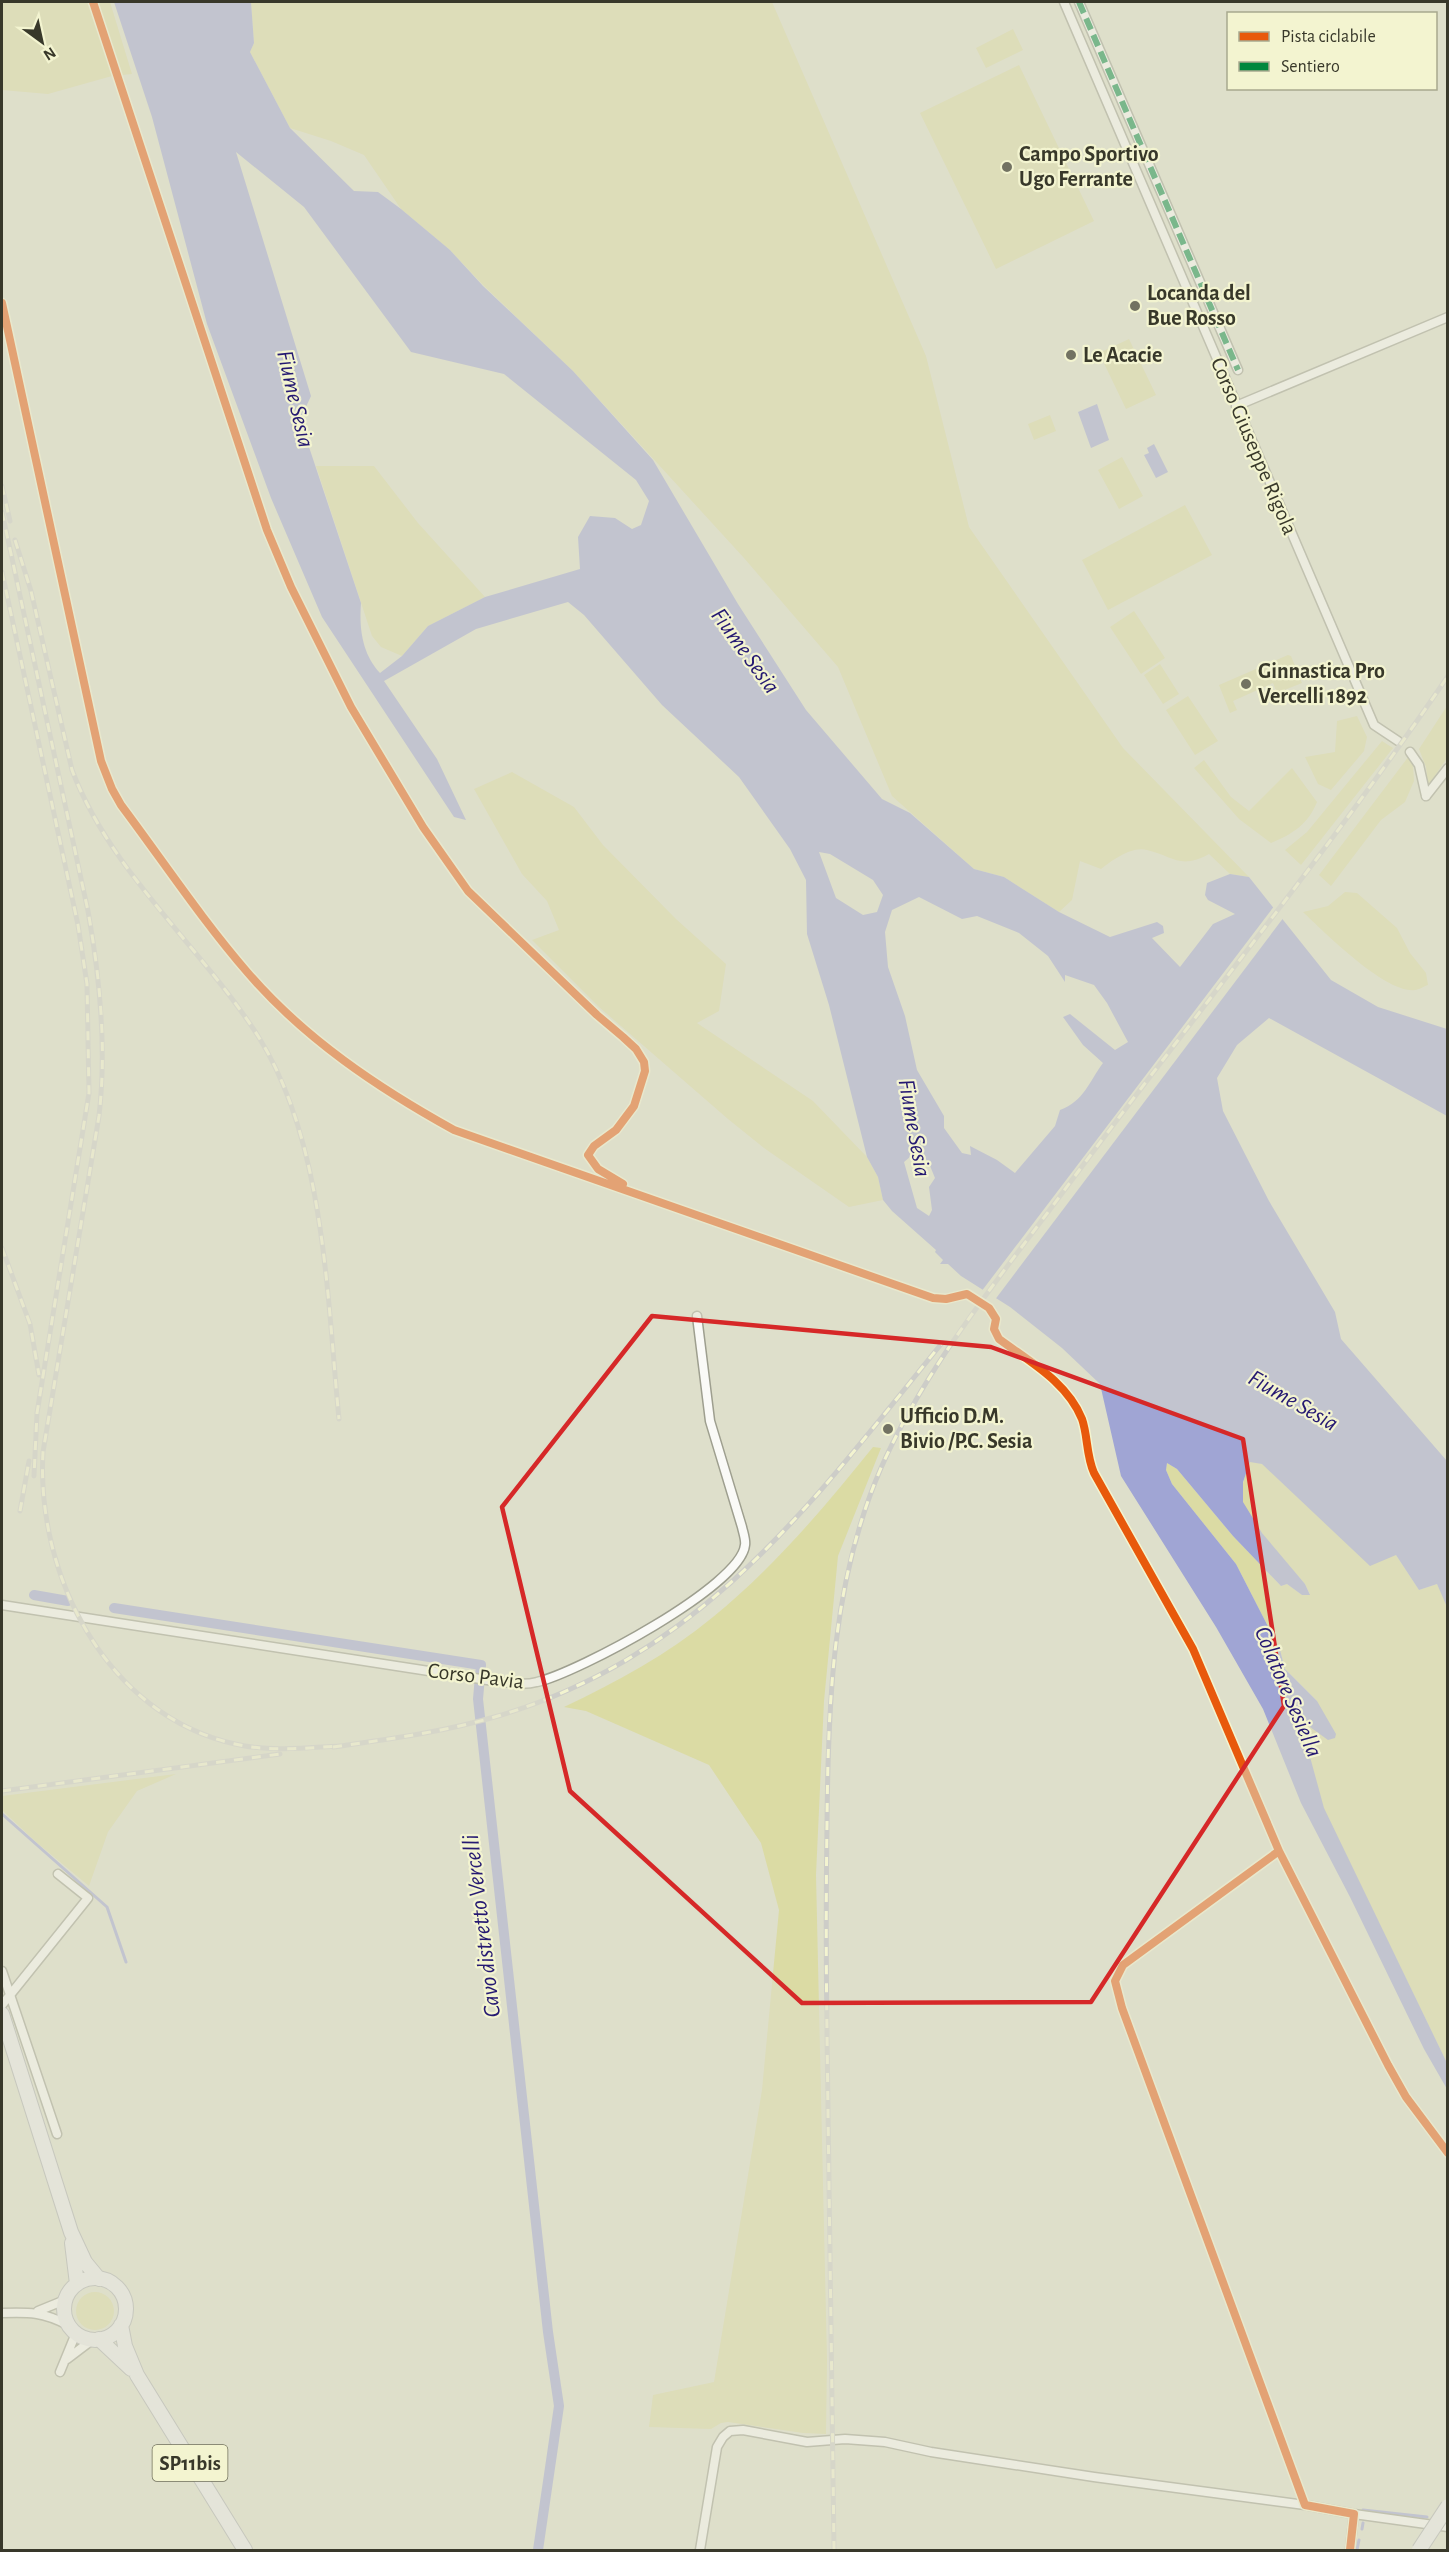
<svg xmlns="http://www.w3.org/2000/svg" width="1449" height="2552" viewBox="0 0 1449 2552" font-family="'Alegreya Sans',sans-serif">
<rect width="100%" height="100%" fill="#dedfcb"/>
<path fill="#dbdba4" d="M2 2H110L132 74 112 76 48 94 2 90Z
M251 2H772L926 356 969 527 1123 748 1249 877 1230 874 1209 854C1180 870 1173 856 1147 850 1131 846 1113 860 1101 869L1080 861 1072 900 1059 912 1004 877 974 869 892 796 838 667 744 558 573 371 483 285 450 250 401 209 364 155 331 141 290 128 250 52 254 43Z
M1013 29 1023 50 986 68 976 48Z
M1019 65 1094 221 996 269 920 113Z
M1129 339 1156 395 1126 409 1099 353Z
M1050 415 1056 431 1034 440 1028 424Z
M1122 457 1143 496 1119 509 1098 470Z
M316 466H374L418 523 485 597 428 626 402 656 381 647 372 636Z
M1185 505 1212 555 1108 610 1082 560Z
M1134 611 1165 658 1141 674 1110 627Z
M1288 655 1291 656 1302 683 1277 693 1273 683 1233 701 1237 710 1230 713 1219 685Z
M1160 664 1179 694 1163 704 1144 675Z
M1188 696 1218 741 1195 755 1166 710Z
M1447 706V758L1428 786 1426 767 1419 749Z
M1357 716 1367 737 1364 751 1331 790 1318 784 1305 757 1335 752 1337 721Z
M1382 741 1393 748 1301 865 1285 850 1307 832Z
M1409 756 1413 765 1414 781 1405 802 1381 820 1331 886 1319 875Z
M1204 760 1231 797 1249 811 1292 768 1317 802C1308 824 1293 834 1271 843L1239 819 1194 768Z
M512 772 574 807 603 845 676 919 726 964 719 1011 697 1023 813 1101 867 1157 878 1177 883 1200 849 1207 764 1148 728 1119 599 1007 532 940 559 930 547 901 522 874 474 789Z
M1345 892 1357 893 1397 928 1410 953 1426 973 1428 985C1424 986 1419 990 1415 990 1386 994 1324 932 1303 912L1328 906Z
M873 1447 881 1448 838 1556 824 1701 816 1875 827 2360 826 2434 803 2433 728 2422 721 2423 711 2429 649 2427 653 2395 714 2382 762 2090 779 1910 761 1843 709 1765 586 1711 564 1707C617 1682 668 1654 713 1617 774 1567 824 1508 873 1447Z
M1250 1461 1262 1464 1396 1555 1419 1590 1437 1584 1448 1607 1447 2063 1323 1808 1301 1725 1294 1716 1301 1715 1310 1727 1317 1701 1285 1669 1280 1650 1236 1564 1172 1484 1166 1470 1167 1463 1177 1469 1233 1536 1281 1586 1287 1584 1302 1595 1310 1594 1305 1584C1290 1566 1249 1523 1243 1502 1239 1489 1246 1474 1250 1461Z
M176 1774 137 1791 108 1832 89 1886 36 1842 2 1810V1796Z
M76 2311a19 19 0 1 1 38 0a19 19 0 1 1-38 0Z"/>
<path fill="#a0a5d4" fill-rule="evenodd" d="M114 2H251L254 43 250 52 290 128 354 191 378 192 401 209 450 250 483 286 573 371 653 460 738 604 806 710 882 799 910 813 974 869 1004 877 1059 912 1110 937 1157 922 1163 926 1164 933 1152 938 1180 967 1213 924 1235 914 1208 900 1205 895 1207 883 1230 874 1249 877 1331 980 1378 1007 1447 1029V1116L1269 1018 1237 1045 1217 1078 1223 1111 1269 1201 1335 1312 1341 1339 1447 1461V1607L1437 1584 1419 1590 1396 1555 1370 1566 1262 1464 1250 1462 1243 1482V1502L1262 1533 1305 1584 1310 1595H1302L1287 1584 1281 1586 1233 1536 1177 1469 1167 1463 1166 1470 1172 1484 1236 1564 1280 1650 1285 1669 1317 1701 1336 1734 1335 1738 1328 1740 1310 1727 1301 1715 1295 1716 1301 1724 1324 1808 1447 2063V2089L1424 2049 1350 1897 1301 1803 1263 1709 1216 1627 1121 1476 1100 1384 1062 1348 1010 1307 961 1276 948 1264H940L943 1260 935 1252 936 1250 892 1211 883 1200 878 1177 867 1157 829 1005 807 934 806 880 790 849 739 777 662 705 584 615 568 602 476 629 384 681 437 759 466 820 454 817 322 617 271 498 207 324 152 117ZM236 152 304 207 411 352 504 374 636 480 649 501 641 525 632 529 615 518 590 516 578 537 580 569 485 597 428 626 402 656 380 673C362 654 359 628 361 603L300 420 311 396ZM819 852 830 854 873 880 883 895 877 912 863 915 836 898ZM919 897 962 919 977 916 1019 933 1048 956 1065 982V975L1094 985 1107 1003 1128 1042 1115 1050 1070 1014 1063 1017 1083 1045 1103 1063C1089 1082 1084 1101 1060 1110L1055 1126 1015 1173 997 1160 970 1146 971 1155 962 1153 944 1128V1116L917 1070 905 1016 888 967 885 932 892 910ZM916 1152 928 1161 935 1178 929 1187 932 1210 929 1216 917 1208 904 1162Z
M1097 404 1109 440 1091 448 1078 412Z
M1154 444 1168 472 1156 478 1144 455 1149 453 1147 448Z"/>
<path fill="#dedfcb" d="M1275 905 1284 917 994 1301 981 1292Z"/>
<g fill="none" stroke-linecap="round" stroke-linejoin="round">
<path stroke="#a0a5d4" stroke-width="3" d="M2 1814 107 1907 126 1962
M1363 2510 1427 2517
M1362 2529 1363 2523
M1357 2550 1359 2540"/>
<path stroke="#a0a5d4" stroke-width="10" d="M34 1595 68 1601
M114 1608 481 1665 478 1699 548 2332 559 2406 538 2550"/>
<defs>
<path id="street" d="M1064 2 1374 725 1398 741
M1079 2 1238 370
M1236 406 1448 317
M1410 752 1419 765 1426 796
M1426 796 1448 768
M2 1605 487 1680C503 1682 522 1686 537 1682 577 1673 741 1586 745 1545 746 1540 743 1532 742 1527L710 1421 697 1316
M2 1971 57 2134
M2 2005 88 1898 58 1874
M38 2311 65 2300
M2 2313C29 2312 43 2312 68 2325
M67 2359 92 2340
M60 2372 76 2333
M700 2550 717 2447 723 2437 730 2431 743 2430 807 2442 845 2439 885 2442 931 2452 1094 2477 1305 2505 1354 2514 1448 2527
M1350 2550 1354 2514"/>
<path id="primary" d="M2 2014 71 2232 85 2262 99 2279
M72 2243 77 2284
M64 2309a31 31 0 1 1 62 0a31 31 0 1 1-62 0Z
M121 2325 125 2346 137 2375 245 2550
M99 2339 131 2369"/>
</defs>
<use href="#street" stroke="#9e9f8f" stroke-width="11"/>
<use href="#primary" stroke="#abadad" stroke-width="16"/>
<use href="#street" stroke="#fafaf7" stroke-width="8"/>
<use href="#primary" stroke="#eaeaec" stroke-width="14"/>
<defs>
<path id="rail" d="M2 486 10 521
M2 512 88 911C100 978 107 1047 99 1116L43 1452C36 1575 106 1715 235 1744 269 1752 306 1748 340 1746
M15 540 31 591 72 770C111 873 200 945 258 1036 325 1142 327 1298 339 1419
M2 572 78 925 87 984 89 1093 37 1413 34 1476
M2 1248 30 1324 39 1375
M20 1511 29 1461
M333 1747C389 1739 444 1732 498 1716 705 1654 813 1501 942 1343
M2 1791 280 1754
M834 2550C832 2378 829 2205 827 2032 826 1963 826 1893 827 1824 828 1703 832 1581 881 1468 926 1366 998 1280 1063 1192 1191 1019 1328 853 1448 676"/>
</defs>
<use href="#rail" stroke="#cdcdc8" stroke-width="5"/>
<use href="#rail" stroke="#f3f4d0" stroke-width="3" stroke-dasharray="9" stroke-linecap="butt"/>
<defs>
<path id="primary-bridge" d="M1419 2550 1448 2506"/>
</defs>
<use href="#primary-bridge" stroke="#abadad" stroke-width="16" stroke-linecap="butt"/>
<use href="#primary-bridge" stroke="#eaeaec" stroke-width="14"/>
<path stroke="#00873e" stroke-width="6" stroke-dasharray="12 6" stroke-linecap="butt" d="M1079 2 1238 370"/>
<defs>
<path id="cycleway" d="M93 2 267 530 291 587 351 707 423 827 468 891 597 1015 623 1037 636 1049 644 1062 645 1071 634 1106 616 1130 594 1146 588 1155 598 1169 623 1184
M2 303 101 761 112 789 121 805C163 861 202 920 248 973 305 1039 378 1088 454 1130L933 1298 946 1299 967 1294 989 1308 996 1319 994 1329 999 1339C1030 1362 1067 1382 1082 1419 1088 1436 1086 1455 1094 1473L1193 1649 1279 1851 1388 2065 1406 2097 1448 2153
M1279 1851 1123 1965 1115 1981 1122 2008 1305 2505 1354 2514 1350 2550"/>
</defs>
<use href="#cycleway" stroke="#f3f4d0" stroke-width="11"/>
<use href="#cycleway" stroke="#e8590c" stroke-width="8"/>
</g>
<path d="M0 0H1449V2552H0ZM652 1316 991 1347 1243 1439 1284 1706 1091 2002 802 2003 570 1791 502 1507Z" fill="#dedfcb" fill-opacity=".55" fill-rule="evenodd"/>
<path fill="none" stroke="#d62828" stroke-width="4.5" stroke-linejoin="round" d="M652 1316 991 1347 1243 1439 1284 1706 1091 2002 802 2003 570 1791 502 1507Z"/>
<g fill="#727262" stroke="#f3f4d0" stroke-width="2">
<circle cx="1007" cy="167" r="6"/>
<circle cx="1135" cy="306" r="6"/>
<circle cx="1071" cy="355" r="6"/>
<circle cx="1246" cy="684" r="6"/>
<circle cx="888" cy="1429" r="6"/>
</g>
<g text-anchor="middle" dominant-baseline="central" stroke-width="4.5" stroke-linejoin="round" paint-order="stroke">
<rect fill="#f3f4d0" stroke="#70705c" stroke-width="1.5" x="152.5" y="2445" width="75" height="36" rx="4.5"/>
<g font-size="21" font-weight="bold" fill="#38382a">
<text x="190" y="2463">SP11bis</text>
</g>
<g font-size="22" font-weight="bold" fill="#38382a" stroke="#f3f4d0" text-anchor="start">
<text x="1019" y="154">Campo Sportivo<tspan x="1019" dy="25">Ugo Ferrante</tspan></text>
<text x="1147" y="293">Locanda del<tspan x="1147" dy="25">Bue Rosso</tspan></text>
<text x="1083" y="355">Le Acacie</text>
<text x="1258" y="671">Ginnastica Pro<tspan x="1258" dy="25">Vercelli 1892</tspan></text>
<text x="900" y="1416">Ufficio D.M.<tspan x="900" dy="25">Bivio /P.C. Sesia</tspan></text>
</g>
<g font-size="22" fill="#38382a" stroke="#f3f4d0">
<text transform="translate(1254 446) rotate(67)">Corso Giuseppe Rigola</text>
<text transform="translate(476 1676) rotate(7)">Corso Pavia</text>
</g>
<g font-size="24" font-style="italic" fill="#251972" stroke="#f3f4d0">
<text transform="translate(295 399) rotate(77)">Fiume Sesia</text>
<text transform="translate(745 651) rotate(54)">Fiume Sesia</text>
<text transform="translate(914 1128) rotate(80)">Fiume Sesia</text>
<text transform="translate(1293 1401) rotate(30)">Fiume Sesia</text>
<text transform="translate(1288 1692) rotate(67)">Colatore Sesiella</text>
<text transform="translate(482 1926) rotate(-97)">Cavo distretto Vercelli</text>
</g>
</g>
<rect width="1449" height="2552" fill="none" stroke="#38382a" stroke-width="6"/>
<rect x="1227" y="12" width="210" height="78" fill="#f3f4d0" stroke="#a8a98e" stroke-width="1.5"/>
<rect x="1239" y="32" width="30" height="9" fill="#e8590c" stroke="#a8a98e" stroke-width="1.5"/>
<text x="1281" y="42" font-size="18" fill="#38382a">Pista ciclabile</text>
<rect x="1239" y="62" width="30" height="9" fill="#00873e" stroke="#a8a98e" stroke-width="1.5"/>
<text x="1281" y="72" font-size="18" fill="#38382a">Sentiero</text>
<g transform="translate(42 42) rotate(147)" stroke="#f3f4d0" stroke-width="4.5" paint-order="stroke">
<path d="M0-4.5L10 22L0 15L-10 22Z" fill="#38382a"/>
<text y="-9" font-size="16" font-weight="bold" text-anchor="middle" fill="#38382a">N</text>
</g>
</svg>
